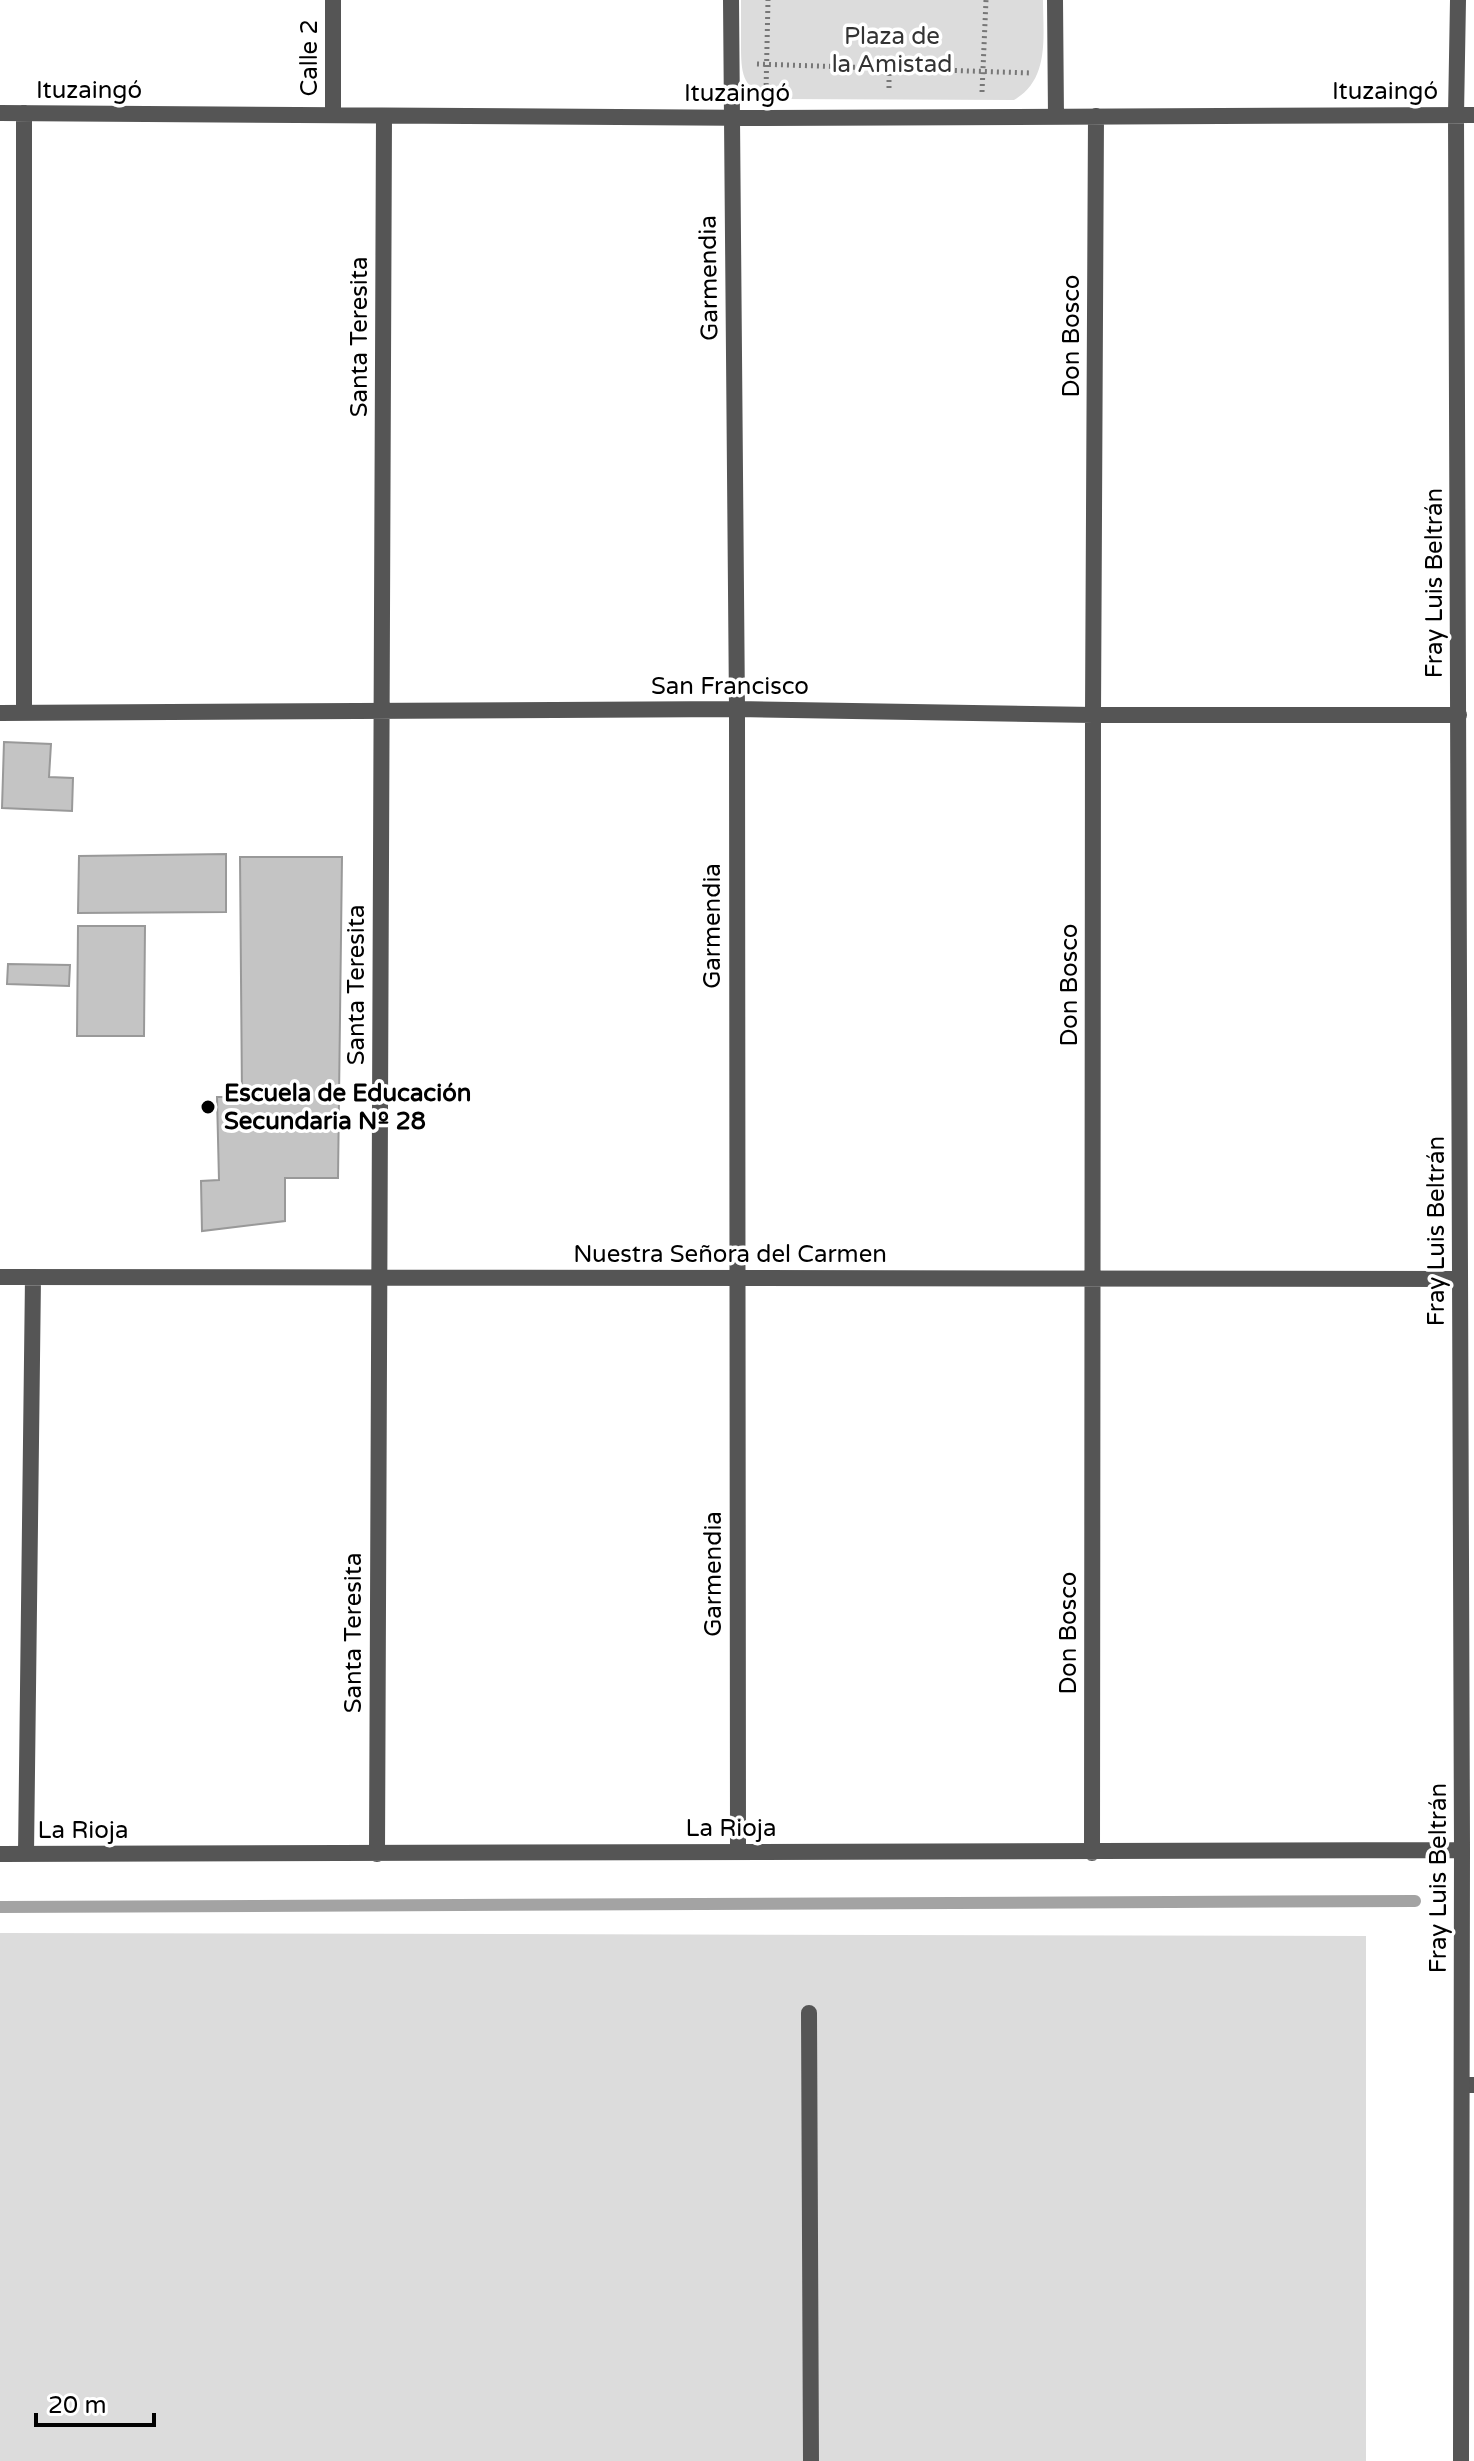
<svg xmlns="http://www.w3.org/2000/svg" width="1474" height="2461" viewBox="0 0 1474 2461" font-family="'Varela Round',sans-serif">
<rect width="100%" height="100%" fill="#fff"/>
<path fill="#dcdcdc" d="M741 0H1043C1043 37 1050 79 1014 100L781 99C744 90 741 81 741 45 741 30 741 15 741 0Z
M0 1933 1366 1936V2461H0Z"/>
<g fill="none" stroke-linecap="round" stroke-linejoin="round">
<path stroke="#a3a3a3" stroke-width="12" d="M0 1907 1415 1901"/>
</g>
<path fill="#c4c4c4" stroke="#999" stroke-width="2" d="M4 742 51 744 49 777 73 778 72 811 2 808Z
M226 854V912L78 913 79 856Z
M240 857H342L338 1178H285V1221L202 1231 201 1181 219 1180 217 1097H242Z
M78 926H145L144 1036H77Z
M8 964 70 965 69 986 7 984Z"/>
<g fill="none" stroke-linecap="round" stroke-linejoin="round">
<path stroke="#777" stroke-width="5" stroke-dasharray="2 4" stroke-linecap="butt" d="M757 64 1031 73
M889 68V91
M766 91 768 0
M982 92 986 0"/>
<path stroke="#555" stroke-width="16" d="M809 2013 811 2461
M1462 2085H1474"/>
<path stroke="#555" stroke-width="16" d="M731 0 737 709 738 1852
M1055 0 1056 117
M1458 0 1456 115 1462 1850 1461 2461
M0 113 766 118 1474 115
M333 115V0
M0 713 737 709 1093 715H1459
M24 713V113
M0 1277 1460 1279
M1092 1853 1093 715 1096 116
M0 1854 1462 1850
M26 1854 33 1277
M377 1854 384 116"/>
</g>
<circle fill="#000" stroke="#fff" stroke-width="3" cx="208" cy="1107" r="8"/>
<g text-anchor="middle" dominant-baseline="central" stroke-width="7" stroke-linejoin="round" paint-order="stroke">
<g font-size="24" fill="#333" stroke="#fff">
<text x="892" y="36">Plaza de<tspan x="892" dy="28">la Amistad</tspan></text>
</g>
<g font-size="24" fill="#000" stroke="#fff">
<text transform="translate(309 58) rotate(-90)">Calle 2</text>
<text x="89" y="90">Ituzaingó</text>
<text x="1385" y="91">Ituzaingó</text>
<text x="737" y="93">Ituzaingó</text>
<text transform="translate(709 278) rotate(-91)">Garmendia</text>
<text transform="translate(1071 336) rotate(-90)">Don Bosco</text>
<text transform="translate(359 337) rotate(-90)">Santa Teresita</text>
<text transform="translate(1434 583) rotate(-90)">Fray Luis Beltrán</text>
<text x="730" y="686">San Francisco</text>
<text transform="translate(712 926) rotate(-90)">Garmendia</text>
<text transform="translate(356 985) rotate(-90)">Santa Teresita</text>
<text transform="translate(1069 985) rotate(-90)">Don Bosco</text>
<text transform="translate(1436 1231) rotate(-90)">Fray Luis Beltrán</text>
<text x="730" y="1254">Nuestra Señora del Carmen</text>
<text transform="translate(713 1574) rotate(-90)">Garmendia</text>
<text transform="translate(353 1633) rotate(-90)">Santa Teresita</text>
<text transform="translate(1068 1633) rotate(-90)">Don Bosco</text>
<text x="731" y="1828">La Rioja</text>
<text x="83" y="1830">La Rioja</text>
<text transform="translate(1438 1878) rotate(-90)">Fray Luis Beltrán</text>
</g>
<g font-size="24" font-weight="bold" fill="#000" stroke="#fff" text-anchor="start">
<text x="224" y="1093">Escuela de Educación<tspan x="224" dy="28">Secundaria Nº 28</tspan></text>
</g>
</g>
<path d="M36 2413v12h118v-12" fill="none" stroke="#000000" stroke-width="4"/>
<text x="48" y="2413" font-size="24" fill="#000000" stroke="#ffffff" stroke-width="6" paint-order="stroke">20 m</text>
</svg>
